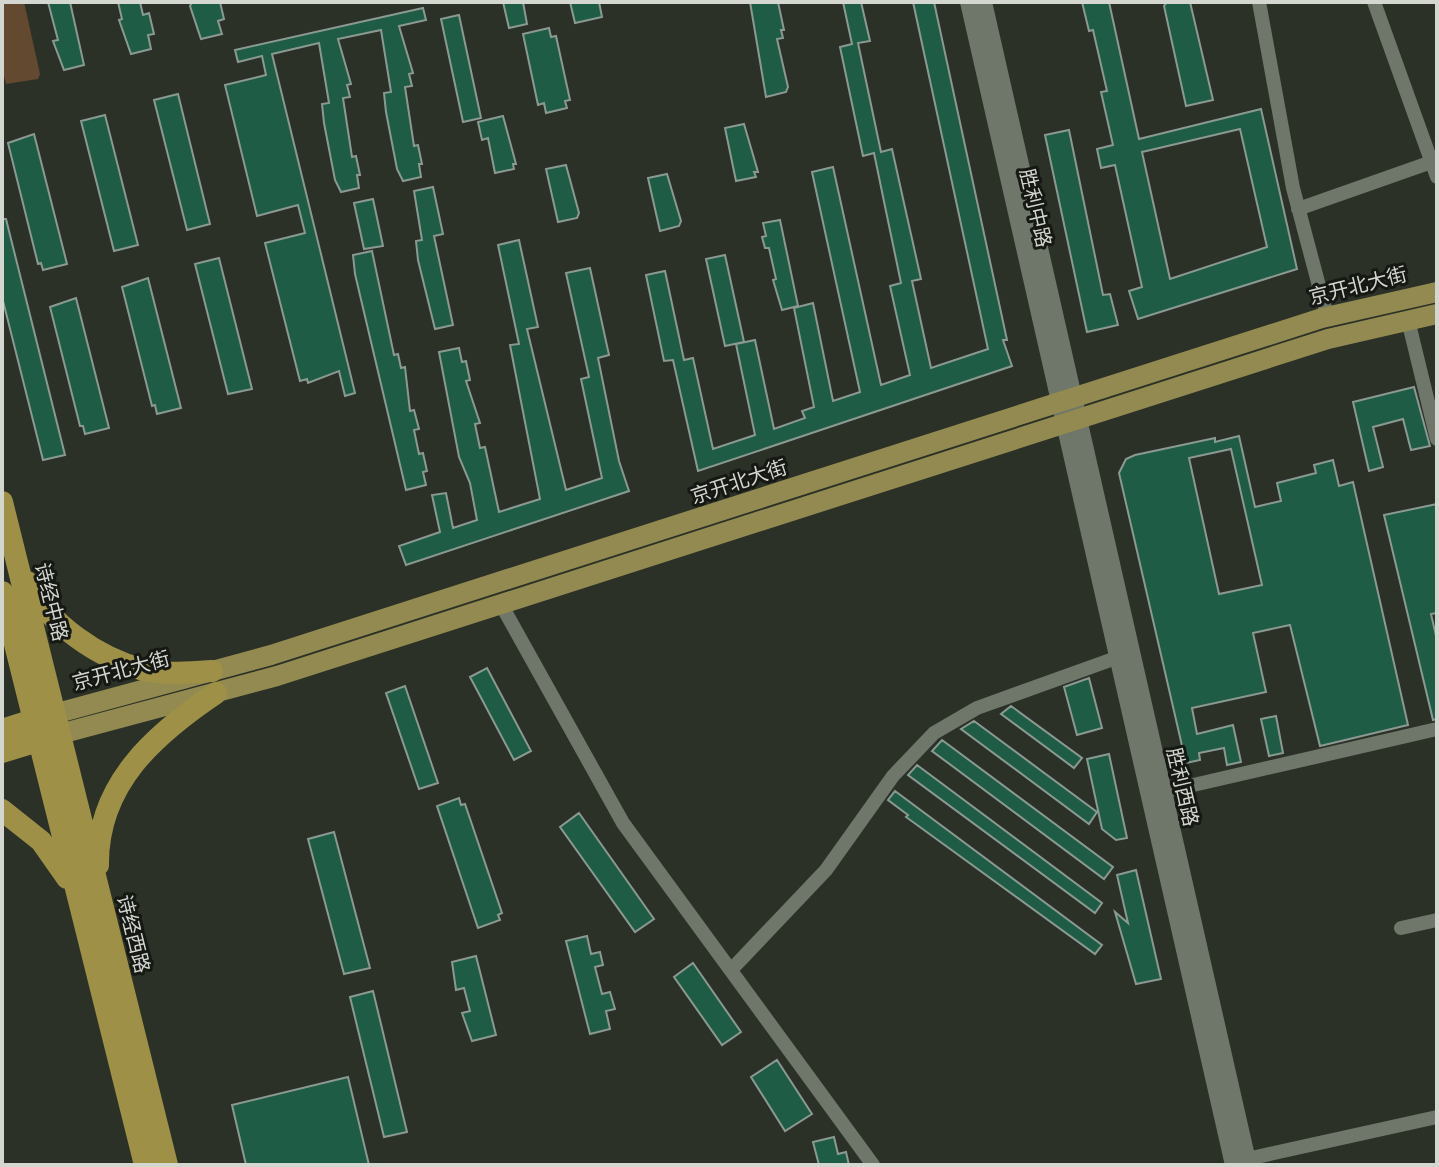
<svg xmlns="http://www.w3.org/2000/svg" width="1439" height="1167" viewBox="0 0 1439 1167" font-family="Signika,'Noto Sans SC',sans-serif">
<rect width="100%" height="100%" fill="#2b3127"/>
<path fill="#634930" d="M2 2H24L40 74 38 79 6 84 2 68Z"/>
<path fill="#1f5c46" stroke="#8b9993" stroke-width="2" fill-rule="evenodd" d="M48 2H70L84 65 64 70 53 41 58 40Z
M118 2H140L143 15 149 13 154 34 148 35 151 49 131 54 119 20 122 19Z
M192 2H220L224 19 218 21 222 34 201 39 190 6Z
M503 2H523L527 24 509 28Z
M570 2H599L602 17 575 23Z
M750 2H778L784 30H781L783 38 777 39 788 87 786 92 766 97Z
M843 2H861L870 41 858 43 881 152 892 149 906 212 921 279 912 281 931 368 988 349 913 2H934L1007 340H1003L1012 366 698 471 673 360 664 361 646 275 665 271 684 360 693 358 713 449 755 435 736 344 755 340 774 429 805 418 802 411 814 407 794 308 813 303 833 401 860 392 812 172 833 167 881 385 910 375 890 286 901 283 887 216 874 153 863 156 840 47 852 44Z
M1082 2H1109L1139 139 1261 109 1297 269 1138 319 1129 291 1142 287 1115 165 1101 168 1097 149 1113 145 1101 92 1107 91 1093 30 1089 31ZM1240 129 1267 247 1170 279 1142 152Z
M1167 2H1190L1213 100 1186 106 1164 6Z
M423 8 426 20 399 26 413 73 409 74 412 86 405 87 414 146 418 145 422 164H419L421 177 403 181 397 169 386 112 384 93 391 92 381 30 338 39 351 84 347 85 350 97 343 98 352 157 356 156 360 175H357L359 188 341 192 335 180 324 123 322 104 329 103 319 43 272 54 355 393 345 396 339 371 308 383 307 379 300 381 265 243 305 233 298 205 257 216 225 85 266 75 262 56 238 62 235 50Z
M459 15 481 118 463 122 441 19Z
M549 28 551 37 556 36 570 100 565 101 567 108 546 113 544 103 538 105 523 34Z
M178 94 210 224 187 230 154 100Z
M105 115 138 245 114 251 81 121Z
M503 116 516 164H513L514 169 495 173 488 138 482 140 478 122Z
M744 124 758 172H754L756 177 736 181 725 128Z
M1069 130 1103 295 1110 294 1118 325 1087 332 1045 135Z
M34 134 67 264 43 270 41 263 38 264 8 143Z
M566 165 579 213 577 218 558 222 546 169Z
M667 174 681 221 679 226 660 231 648 178Z
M433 187 443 234 434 236 453 325 435 329 418 260 416 241 422 240 414 191Z
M373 199 383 246 364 249 354 203Z
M2 219H6L65 455 43 460 2 297Z
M780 220 798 306 782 310 773 280 776 279 769 248H765L762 237 766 236 763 223Z
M519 240 538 327 527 329 566 490 602 478 581 379 589 377 566 273 590 268 609 355 598 358 619 461 629 491 406 565 399 546 440 532 432 495 446 493 453 528 477 520 470 483 459 457 439 352 459 348 462 362 466 361 470 380 466 381 480 423 475 424 480 448 485 447 499 512 540 499 510 345 519 344 498 245Z
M372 251 394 355 398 354 401 368 405 367 410 411 414 410 419 429 414 430 419 454 423 453 427 471 423 472 426 485 406 490 355 274 353 255Z
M725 255 744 342 725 346 706 259Z
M219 258 252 389 228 394 195 264Z
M148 278 181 408 157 414 155 405 152 406 122 287Z
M76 298 109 428 85 434 83 426H80L50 307Z
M1414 387 1430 446 1411 450 1403 419 1373 427 1383 467 1369 471 1353 402Z
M1239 436 1255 507 1281 501 1277 483 1316 473 1314 465 1333 460 1339 486 1353 482 1408 725 1320 746 1290 625 1253 633 1266 692 1192 708 1197 734 1233 725 1241 762 1227 765 1224 748 1199 753 1200 760 1186 763 1119 473 1126 459 1135 455 1215 438V442ZM1231 449 1262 585 1219 594 1189 458Z
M1437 504V613L1431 614 1437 640V719L1433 720 1384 515Z
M487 668 531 751 514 760 470 677Z
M1089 678 1102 728 1077 735 1064 687Z
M405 686 438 783 419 789 386 693Z
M1011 706 1082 758 1074 768 1001 714Z
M1276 716 1283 753 1269 756 1261 719Z
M974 721 1097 812 1089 824 961 729Z
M942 740 1113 867 1104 879 932 751Z
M1109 754 1127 838 1116 840 1102 829 1087 759Z
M917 765 1102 903 1095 913 908 775Z
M895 791 1102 945 1095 954 906 817 908 815 888 800Z
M459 798 461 805 465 804 502 913 498 915 500 920 478 928 437 806Z
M579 813 654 919 635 932 560 827Z
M334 832 370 968 344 974 308 839Z
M1136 870 1161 979 1136 984 1115 912 1128 923 1117 875Z
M587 936 591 954 600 952 603 965 595 967 602 994 610 992 615 1009 606 1011 610 1029 590 1034 566 941Z
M476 956 496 1035 472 1041 462 1013 470 1011 464 988 456 990 452 962Z
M693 963 741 1032 722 1045 674 977Z
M373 991 407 1132 384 1137 350 997Z
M777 1060 812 1114 785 1131 751 1077Z
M348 1077 369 1165H246L232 1105Z
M834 1137 838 1154 846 1152 849 1165H819L813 1142Z"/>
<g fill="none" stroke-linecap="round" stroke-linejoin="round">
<path stroke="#6f766a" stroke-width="14" d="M1259 2 1293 188 1327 316
M1374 2 1437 177
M1298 209 1437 160
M1408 320 1437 439
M502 606 623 823 873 1165
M1163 792 1437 729
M1401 928 1437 920
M731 970 826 870 893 776 934 733 977 708 1116 658
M1247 1159 1437 1117"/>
<path stroke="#6f766a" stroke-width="16" d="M968 2 1233 1165
M984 2 1249 1165"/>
<path stroke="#928a50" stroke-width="20" d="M54 714 271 655 1322 318 1437 292
M60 734 277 676 1328 339 1437 314"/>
<path stroke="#9e9147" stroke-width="22" d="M2 502 167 1165
M27 582C49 624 98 658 144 670 165 675 191 672 212 671
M2 592 145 1165
M2 730 46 716
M2 752 51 737
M2 810 41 841 67 878
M98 865C97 784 155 734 216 693"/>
</g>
<g text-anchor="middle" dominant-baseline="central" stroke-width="6" stroke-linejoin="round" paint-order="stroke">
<g font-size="20" fill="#d3d7d0" stroke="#151813">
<text transform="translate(1035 208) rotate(77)">胜利中路</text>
<text transform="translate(1358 286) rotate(-14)">京开北大街</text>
<text transform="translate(739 482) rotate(-18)">京开北大街</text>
<text transform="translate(51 602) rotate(76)">诗经中路</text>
<text transform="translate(121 671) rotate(-15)">京开北大街</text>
<text transform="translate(1182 787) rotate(77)">胜利西路</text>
<text transform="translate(133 934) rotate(76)">诗经西路</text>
</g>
</g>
<rect width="1439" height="1167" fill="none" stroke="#d3d7d0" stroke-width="8"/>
</svg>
